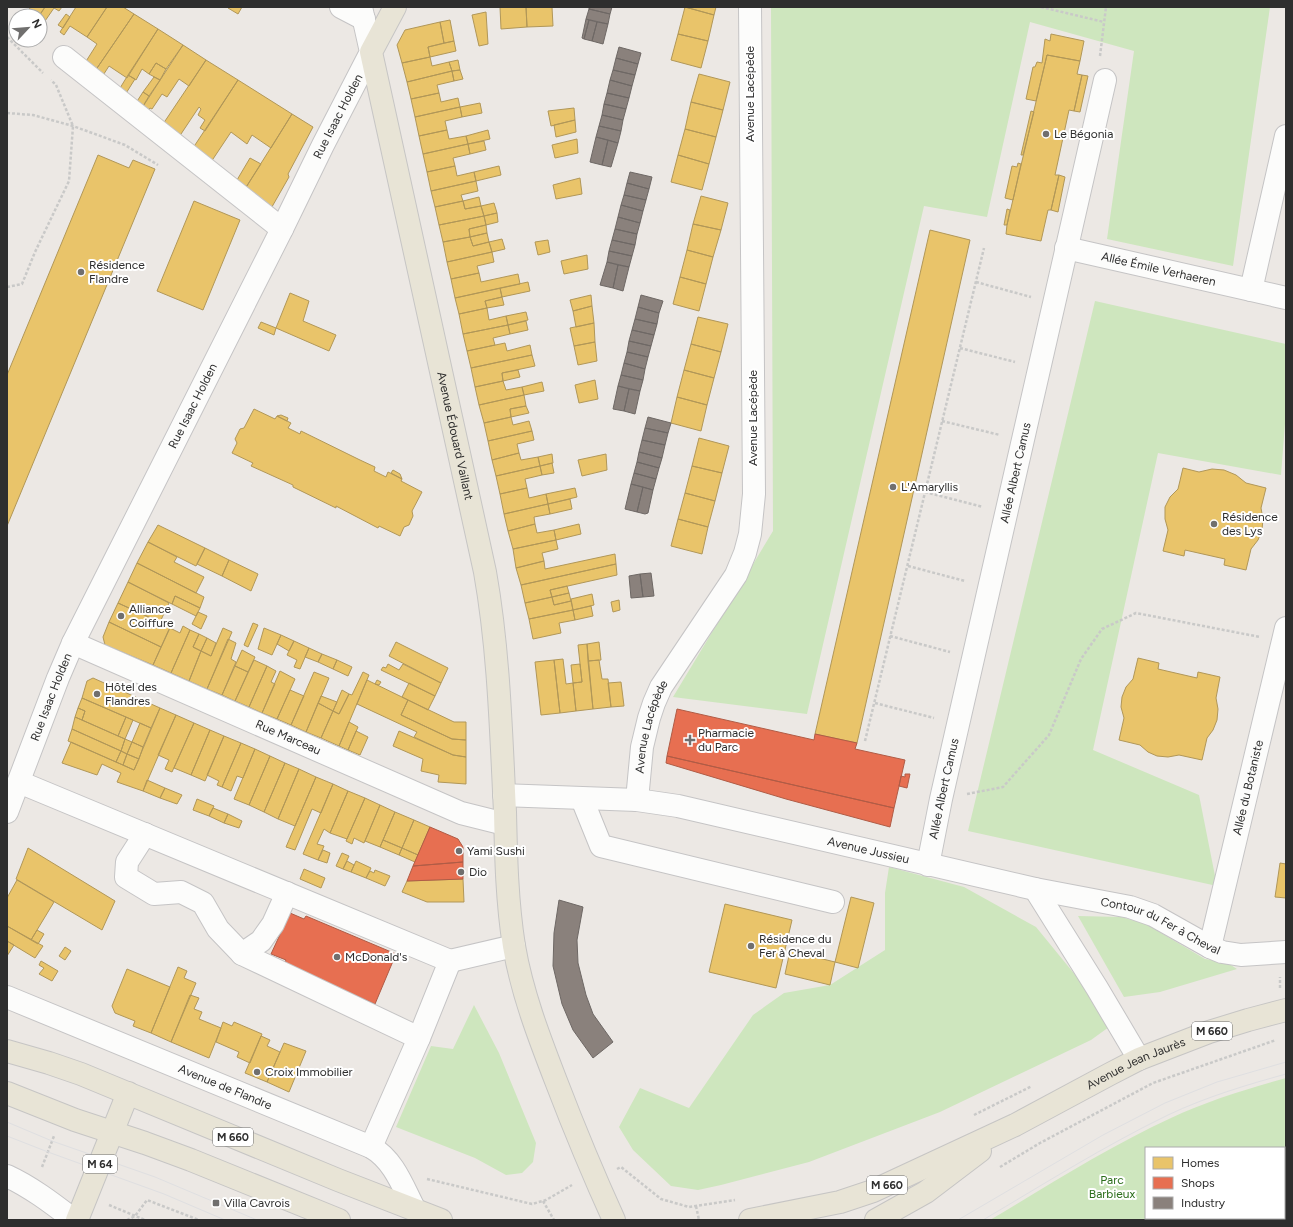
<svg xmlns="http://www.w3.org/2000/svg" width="1293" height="1227" viewBox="0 0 1293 1227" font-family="Figtree,sans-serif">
<rect width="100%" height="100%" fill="#ece8e4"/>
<path fill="#cee6be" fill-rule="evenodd" d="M771 7H1270L1233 266 1107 239 1134 51 1030 22 987 217 924 206 807 714 673 697 773 531Z
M1095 301 1286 344V411L1281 475 1158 453 1093 750 1199 795 1217 886 968 831Z
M889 867 964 887 1036 927 1081 982 1109 1027 1091 1040 940 1112 809 1162 721 1185 698 1190 671 1186 633 1150 619 1127 640 1088 689 1108 753 1015 784 993 830 985 885 950V893Z
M1078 916 1121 917 1146 924 1205 959 1226 962 1237 969 1160 992 1124 997Z
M474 1005 499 1053 536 1143 533 1162 522 1173 506 1175 475 1158 396 1127 431 1046 453 1049Z
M1286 1078V1220H990C1049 1185 1108 1147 1171 1118 1207 1101 1247 1089 1286 1078ZM1146 1148H1284V1218H1146Z"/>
<path fill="#e9c46a" stroke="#b19758" d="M30 7H45L39 16 29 8Z
M45 7H62L59 11 54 8 45 21 39 16Z
M76 7H107L87 37 70 26 64 35 60 32Z
M107 7H123L134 14 93 74 83 66 97 44 87 37Z
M229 7H242L238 14 228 8Z
M500 7H526L527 27 501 29Z
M526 7H552L553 26 527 27Z
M685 7H716L714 15Z
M685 7 714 15 708 41 678 34Z
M486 12 488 44 479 46 472 15Z
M66 14 70 17 63 28 58 25Z
M134 14 158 29 127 78 109 66 100 80 93 74Z
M450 20 454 41 444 43 440 22Z
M440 22 444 43 428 47 430 57 402 63 397 45 405 30Z
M158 29 183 45 166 69 156 63 149 74 142 69 136 80 128 75Z
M678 34 708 41 701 68 671 60Z
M1051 34 1084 41 1080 61 1047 55 1036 101 1026 99 1033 67H1035L1037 62 1042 63 1045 39 1050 41Z
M454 41 456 51 430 57 428 47Z
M183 45 206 60 189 86 179 79 167 97 162 94 152 109 150 108 145 115 140 111Z
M1047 55 1080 61 1077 74 1082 75 1074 111 1069 110 1055 175H1059L1051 210H1048L1041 241 1006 234 1007 225Z
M430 57 432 66 449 62 452 71 407 82 402 63Z
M206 60 238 80 205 131 200 128 205 120 198 115 201 109 199 107 177 140 161 127Z
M458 60 460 70 452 71 449 62Z
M156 63 166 69 160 80 149 74Z
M460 70 463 79 454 81 452 71Z
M452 71 454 81 437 85 439 93 411 99 407 82Z
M699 74 730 82 723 110 691 102Z
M128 75 135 79 123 98 117 93Z
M1082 75 1088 76 1080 112 1074 111Z
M154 77 160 80 149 96 143 92Z
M238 80 292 114 271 148 252 135 247 144 231 132 209 165 191 151Z
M143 92 149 96 140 111 134 106Z
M439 93 441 102 458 98 460 107 415 117 411 99Z
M691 102 723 110 716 137 685 129Z
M480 103 482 113 462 117 460 107Z
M460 107 462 117 445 121 447 130 419 136 415 117Z
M574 108 575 120 551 126 548 111Z
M1031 111 1034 112 1023 155H1021Z
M292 114 313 127 288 174 289 177 269 212 243 192Z
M575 120 576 132 556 137 554 125Z
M685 129 716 137 709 164 678 155Z
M447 130 449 139 466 136 468 144 423 154 419 136Z
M488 130 490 139 468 144 466 136Z
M577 139 578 153 555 158 552 145Z
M484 141 486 150 470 154 468 144Z
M468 144 470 154 453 158 455 166 427 172 423 154Z
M98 155 129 168 133 160 155 169 7 526V375Z
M678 155 709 164 702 190 671 182Z
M250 158 261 164 243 192 234 185Z
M1018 163 1021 164 1013 200 1005 198 1012 166 1017 167Z
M455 166 457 176 474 172 476 181 431 191 427 172Z
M499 166 501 175 476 181 474 172Z
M1059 175 1065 177 1058 212 1051 210Z
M580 178 582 194 556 199 553 185Z
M476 181 478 191 461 195 463 201 435 207 431 191Z
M701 196 728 203 721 230 693 224Z
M479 197 481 206 465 209 463 201Z
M194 201 240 220 203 310 157 291Z
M463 201 465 209 481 206 484 216 439 225 435 207Z
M494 203 497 213 484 216 481 206Z
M1007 209 1010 210 1007 225H1004Z
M497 213 498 222 486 225 484 216Z
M484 216 486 225 469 229 470 237 443 242 439 225Z
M693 224 721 230 713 257 687 250Z
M486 225 487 233 470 237 469 229Z
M930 230 970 240 857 743 815 734Z
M487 233 489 242 473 246 470 237Z
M470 237 473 246 489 242 492 252 447 262 443 242Z
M502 239 505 249 492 252 489 242Z
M548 240 550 252 538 255 535 242Z
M687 250 713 257 706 284 680 277Z
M492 252 494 262 477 266 479 273 451 279 447 262Z
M587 255 588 269 564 274 561 261Z
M479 273 481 282 518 274 520 284 455 298 451 279Z
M680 277 706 284 699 311 673 304Z
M528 282 530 291 502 297 500 288Z
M500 288 502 297 485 301 487 308 459 314 455 298Z
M290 293 309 301 303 321 336 335 329 351 276 328Z
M591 295 592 306 573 311 570 300Z
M502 297 504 305 487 308 485 301Z
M592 306 594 323 576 327 573 311Z
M487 308 489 320 506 316 508 325 463 334 459 314Z
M526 312 528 320 508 325 506 316Z
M698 317 728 324 721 352 691 344Z
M526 321 528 330 510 334 508 325Z
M261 322 276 328 274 335 258 328Z
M594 323 595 342 574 346 570 328Z
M508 325 510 334 493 338 495 345 467 351 463 334Z
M595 342 597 361 578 365 574 346Z
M505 343 507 351 530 345 532 355 471 368 467 351Z
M691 344 721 352 714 378 684 370Z
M532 355 535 366 502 373 503 381 475 387 471 368Z
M518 370 520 377 503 381 502 373Z
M684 370 714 378 707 405 677 397Z
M595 380 598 399 579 403 575 385Z
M503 381 506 390 522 387 524 395 479 405 475 387Z
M542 382 544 391 524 395 522 387Z
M524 395 526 406 510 409 511 417 484 423 479 405Z
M677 397 707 405 701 431 671 423Z
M526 406 529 413 511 417 510 409Z
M254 409 275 419 277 416 291 423 288 428 300 434 301 431 360 460 375 467 374 471 386 477 388 472 402 479 401 481 422 492 412 511 413 516 409 525 404 527 400 536 379 526 378 528 336 506V508L293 487V485L251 466 253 463 232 453 237 443 235 439 240 429 244 428Z
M281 415 288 418 287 421 277 416Z
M511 417 513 425 529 421 532 431 488 441 484 423Z
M532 431 534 440 517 444 519 453 492 460 488 441Z
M699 438 729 446 722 473 692 466Z
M519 453 521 460 538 457 540 466 496 476 492 460Z
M552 454 553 463 540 466 538 457Z
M606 454 607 470 582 476 578 460Z
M552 463 554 473 542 475 540 466Z
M540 466 542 475 525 479 527 488 500 494 496 476Z
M692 466 722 473 715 501 685 493Z
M1183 468 1199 472 1212 469 1224 470 1236 475 1246 483 1266 488 1261 508 1263 519 1262 530 1258 540 1251 549 1246 570 1224 565 1225 559 1185 550 1184 556 1163 551 1168 530 1165 519V507L1170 497 1178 489Z
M393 470 400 474 402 479 391 473Z
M527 488 529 498 546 494 548 504 504 514 500 494Z
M575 488 577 497 548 504 546 494Z
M685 493 715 501 708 527 678 519Z
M570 499 572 509 550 514 548 504Z
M548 504 550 514 534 517 535 524 508 531 504 514Z
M678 519 708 527 702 554 671 546Z
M535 524 537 533 554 530 556 540 513 549 508 531Z
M579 524 581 534 556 540 554 530Z
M158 525 205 548 196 566 148 542Z
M556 540 558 549 542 553 544 561 516 568 513 549Z
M148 542 177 557 174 562 204 577 196 593 137 563Z
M205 548 229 560 222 576 197 564Z
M615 554 616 564 521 585 516 568 544 561 545 569Z
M229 560 258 574 251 591 222 576Z
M137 563 204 597 200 608 175 596 172 604 128 582Z
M616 564 617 575 550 590 552 597 525 603 521 585Z
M128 582 169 603 160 622 118 603Z
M567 586 569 593 552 597 550 590Z
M569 593 571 601 554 605 552 597Z
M592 594 594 605 573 610 571 599Z
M175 596 200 608 196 616 172 604Z
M552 597 554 605 571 601 573 610 529 619 525 603Z
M619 600 620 610 613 612 611 602Z
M118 603 170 627 161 647 109 622Z
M591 606 593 616 575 620 573 610Z
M573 610 575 620 559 623 561 633 533 639 529 619Z
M198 612 207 616 201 629 192 624Z
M109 622 161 647 153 665 105 645 103 637Z
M253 623 258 625 248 647 244 645Z
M183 626 190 630 171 673 153 665 170 628 180 633Z
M223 628 232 632 207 689 189 681 201 651 211 656Z
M264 628 281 635 272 655 258 649Z
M190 630 199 634 193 647 201 651 189 681 171 673Z
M199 634 207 638 201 651 193 647Z
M281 635 294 641 289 651 277 644Z
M207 638 216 643 211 656 201 651Z
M228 639 236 643 231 659 236 662 222 695 207 689Z
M294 641 309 648 300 669 294 667 297 660 287 655Z
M396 642 448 668 441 683 389 656Z
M599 642 601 660 588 661 587 644Z
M587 644 593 709 576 711 573 683 582 682 578 645Z
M309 648 322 654 318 662 305 657Z
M242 650 255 657 248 672 235 666Z
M322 654 337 660 333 669 318 662Z
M1138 658 1159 663 1158 669 1197 678 1198 672 1220 677 1216 698 1218 709 1217 720 1213 730 1207 738 1202 760 1179 755 1168 757 1157 756 1148 752 1140 745 1119 740 1124 718 1121 707 1122 697 1126 687 1133 679Z
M563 659 566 684 573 683 576 711 560 713 554 660Z
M254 660 267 666 249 707 235 701Z
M337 660 352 667 348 676 333 669Z
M554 660 560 713 541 715 535 662Z
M599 660 602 679H608L611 707 593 709 588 661Z
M388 664 399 670 403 664 441 683 435 696 381 670 383 667 386 668Z
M580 664 582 682 573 683 571 665Z
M235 666 248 672 235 701 222 695Z
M267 666 276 671 271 682 275 684 262 713 249 707Z
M280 671 295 679 277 719 262 713Z
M314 672 329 678 306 732 291 725Z
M363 672 369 675 339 746 321 738 333 711 339 714 349 694 352 695Z
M93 678 160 708 151 728 82 698 87 681Z
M367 680 408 700 401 715 452 739 466 740V757L453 755 414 737 417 732 357 704Z
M377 680 381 682 379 685 375 684Z
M621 682 624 706 611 707 608 683Z
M409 683 435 696 428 710 402 697Z
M290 690 304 696 291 725 277 719Z
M342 690 349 694 339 714 333 711Z
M321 696 337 702 333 711 318 703Z
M82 698 126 717 118 736 82 720 85 711 78 708Z
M408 700 454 722H466V740L452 739 401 715Z
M318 703 333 711 321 738 306 732Z
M78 708 85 711 82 720 75 717Z
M160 708 176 715 143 791 117 782 121 773 102 764 97 775 62 763 71 742 134 770Z
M176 715 194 723 172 772 165 769 169 760 158 755Z
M75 717 125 739 121 751 72 729Z
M126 717 133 720 125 739 118 736Z
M349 722 358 727 348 750 339 746Z
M140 723 151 728 143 747 132 742Z
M194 723 210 730 191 775 174 768Z
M72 729 121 751 116 762 68 741Z
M210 730 224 736 205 781 191 775Z
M356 731 368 737 360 755 348 750Z
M399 731 453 755 466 757V784L438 782 439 775 421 771 423 759 393 746Z
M224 736 241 743 222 787 217 785 219 781 207 775Z
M125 739 132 742 127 754 121 751Z
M132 742 143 747 139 759 127 754Z
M241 743 255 749 243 778 237 776 231 791 222 787Z
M255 749 270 756 249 805 234 799Z
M121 751 127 754 123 765 116 762Z
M127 754 139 759 134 770 123 765Z
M270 756 285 763 264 812 249 805Z
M285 763 299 769 278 819 264 812Z
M299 769 316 777 295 826 278 819Z
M316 777 333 784 321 813 312 809 295 850 286 847Z
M147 780 165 788 160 798 143 791Z
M333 784 348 791 330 833 324 829 317 844 324 846 318 860 303 854Z
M165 788 182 795 177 804 160 798Z
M348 791 365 798 347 839 330 833Z
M365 798 380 805 364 843 354 838 352 844 346 841Z
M197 799 214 806 209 816 193 810Z
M380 805 395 812 380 847 365 841Z
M213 808 228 814 224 823 209 816Z
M395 812 414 820 402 848 383 840Z
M228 814 242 821 239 828 224 823Z
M414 820 430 827 418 855 402 848Z
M383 840 402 848 399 855 380 847Z
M28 848 115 901 102 930 16 879Z
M402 848 418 855 415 862 399 855Z
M323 850 330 853 327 863 318 860Z
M342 853 349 856 343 869 336 866Z
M347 861 354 865 351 872 343 869Z
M356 861 371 868 366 878 351 872Z
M1280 863 1286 864V898L1275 897Z
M304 869 325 878 321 888 300 879Z
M375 870 390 876 385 886 366 878 370 871 374 873Z
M463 879 464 902H427L402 892 407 881Z
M17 880 54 902 31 940 7 926V898Z
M851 897 874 903 858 968 835 962Z
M725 904 792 920 776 988 709 972Z
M7 926 43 946 35 958 7 941Z
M37 930 44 934 38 944 31 940Z
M7 941 14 945 7 956Z
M65 947 71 951 65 960 59 956Z
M790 951 835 962 830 985 785 974Z
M41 961 58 971 52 981 39 974 44 968 39 965Z
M178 967 187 971 184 978 196 983 171 1042 151 1033Z
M127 969 170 987 151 1033 133 1026 135 1021 115 1013 112 1006Z
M190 995 199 998 194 1009 202 1012 199 1019 221 1028 209 1058 171 1042Z
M223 1022 232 1026 234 1022 262 1034 250 1063 237 1057 239 1052 216 1042Z
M261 1036 270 1040 267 1046 280 1052 267 1082 245 1073Z
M284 1043 306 1051 289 1092 267 1082Z"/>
<path fill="#e76f51" stroke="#b05c46" d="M677 709 814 740 815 734 857 743 855 749 905 760 894 808 667 756Z
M667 756 894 808 890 827 786 799 666 763Z
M905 774H910L907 788 899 786 901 776 905 777Z
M430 827 458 839 463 847V862L413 866Z
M463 862V879L407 881 413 866Z
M290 913 304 919 306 916 396 954 375 1004 284 964 286 960 271 954Z"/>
<path fill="#8a817c" stroke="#6e6865" d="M589 7H612L610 14 589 9Z
M589 9 610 14 608 24 586 19Z
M586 19 589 20 584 39 582 38Z
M589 20 597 22 592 41 584 39Z
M597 22 608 24 603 44 592 41Z
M619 47 641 53 638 64 616 58Z
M616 58 638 64 635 75 613 70Z
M613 70 635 75 632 86 610 80Z
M610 80 632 86 629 98 607 93Z
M607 93 629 98 626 109 604 104Z
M604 104 626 109 623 120 602 115Z
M602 115 623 120 621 131 599 126Z
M599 126 621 131 618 143 596 137Z
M596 137 608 140 602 165 590 162Z
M608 140 618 143 611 167 602 165Z
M630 172 652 177 649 189 627 183Z
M627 183 649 189 646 200 624 195Z
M624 195 646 200 643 211 621 205Z
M621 205 643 211 640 223 618 217Z
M618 217 640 223 637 234 615 229Z
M615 229 637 234 635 245 612 240Z
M612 240 635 245 632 256 609 251Z
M609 251 632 256 629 267 607 262Z
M607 262 618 265 613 288 600 285Z
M618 265 629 267 623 291 613 288Z
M641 295 663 301 659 313 638 307Z
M638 307 659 313 657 324 635 319Z
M635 319 657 324 654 335 632 330Z
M632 330 654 335 651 346 629 341Z
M629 341 651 346 648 357 627 352Z
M627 352 648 357 645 369 624 363Z
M624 363 645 369 643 380 621 375Z
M621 375 643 380 640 391 618 386Z
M618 386 629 389 624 411 613 409Z
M629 389 640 391 635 414 624 411Z
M648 417 671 423 668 433 645 428Z
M645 428 668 433 665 445 642 440Z
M642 440 665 445 662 458 639 452Z
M639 452 662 458 659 468 637 462Z
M637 462 659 468 656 479 634 473Z
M634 473 656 479 653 490 631 484Z
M631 484 643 487 637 512 625 509Z
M643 487 653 490 648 513 645 514 637 512Z
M651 573 654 596 643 597 640 574Z
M640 574 643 597 631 598 629 576Z
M559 900 583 907 577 940 578 963 586 995 593 1014 613 1042 593 1058 573 1030 562 1004 553 966 554 933Z"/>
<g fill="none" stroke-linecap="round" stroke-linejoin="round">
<defs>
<g id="minor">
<path d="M341 7 364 19"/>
<path d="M64 57 282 229"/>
<path id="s1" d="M1066 248 1286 298"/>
<path d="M1251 290 1286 136"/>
<path id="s2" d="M73 643 461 813 505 824"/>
<path d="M19 782 450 961 419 1038 371 1147"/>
<path id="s3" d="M504 795 637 800 678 806 1035 889 1130 907 1153 915 1210 947 1222 952 1241 955 1286 952"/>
<path d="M582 799 601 846 833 902"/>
<path id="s4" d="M637 800 642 747 649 718 654 703 661 687 736 575 745 553 750 534 754 494 750 7"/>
<path id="s5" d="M7 812 58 678 73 643 282 229 323 145 371 52 361 7"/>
<path d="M145 834 127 862 126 877 154 894 181 892 203 903 218 929 242 954 419 1038"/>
<path id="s6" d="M928 865 941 799 1105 80"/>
<path d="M1035 889 1097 988 1139 1059"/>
<path id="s7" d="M1210 947 1286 628"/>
<path d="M242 954 261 941 273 924 287 893"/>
<path d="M450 961 514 946"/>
<path id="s8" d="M7 997 371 1147C394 1160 403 1187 415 1210"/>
<path d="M7 1176C31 1187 53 1204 74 1220"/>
</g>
<g id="major">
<path id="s9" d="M395 7 371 52 485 572C499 651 501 732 505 812 506 857 507 902 514 946 522 993 539 1037 556 1081 574 1128 593 1174 614 1220"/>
<path d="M7 1051 49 1063 81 1074 338 1180 441 1220"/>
<path d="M7 1093 75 1120 145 1143 191 1160 339 1220"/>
<path d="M77 1220 128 1093"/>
<path id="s10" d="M750 1220 840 1202 873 1191 1015 1125 1110 1074 1139 1059 1209 1032 1248 1020 1286 1010"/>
<path d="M876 1220 926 1192 980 1151"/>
</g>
</defs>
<use href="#minor" stroke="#c5c4c5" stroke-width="24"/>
<use href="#major" stroke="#c6c5c4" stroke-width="24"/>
<path stroke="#c9c9c8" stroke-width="2.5" stroke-dasharray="3 2" stroke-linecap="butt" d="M1041 7 1104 22
M7 37 43 73
M1100 56 1106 7
M7 113 33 115 73 126 125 145 158 165
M976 282 1031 297
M7 287 22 284 35 252 69 181 73 126 56 85 51 80
M960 348 1015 362
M942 421 1000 435
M925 492 983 507
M908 566 965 581
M890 636 950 652
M875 703 934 718
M865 741 984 248
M967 794 1003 787 1049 735 1081 659 1102 629 1136 613 1260 637
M1280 988V977
M974 1115 1032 1086
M42 1167 54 1136
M1000 1167 1040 1143 1153 1083 1276 1040
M617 1169 621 1167 661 1199 689 1207 735 1200
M427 1179 532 1204 546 1200 572 1185
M543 1201 554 1220
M109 1205 145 1220
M696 1206 699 1220
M127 1220 135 1216 147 1200 199 1220"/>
<use href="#minor" stroke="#fcfcfb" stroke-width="22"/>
<use href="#major" stroke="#e8e4d6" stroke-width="22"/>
<path stroke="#dfdfe1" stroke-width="1" d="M7 1122 52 1141 155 1177 257 1220
M7 1136 48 1152 164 1194 225 1220
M958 1220 1103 1135 1165 1103 1217 1082 1286 1062
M983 1220C1044 1184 1104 1146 1168 1115 1206 1097 1246 1085 1286 1074"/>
</g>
<g fill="#706f6e" stroke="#fff" stroke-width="1.5">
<circle cx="1046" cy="134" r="4"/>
<circle cx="81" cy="272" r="4"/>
<circle cx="893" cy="487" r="4"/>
<circle cx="1214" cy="524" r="4"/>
<circle cx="121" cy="616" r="4"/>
<circle cx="97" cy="694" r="4"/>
<path d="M688 734h4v4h4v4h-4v4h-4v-4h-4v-4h4z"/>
<circle cx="459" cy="851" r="4"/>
<circle cx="461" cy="872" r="4"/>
<circle cx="751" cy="946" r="4"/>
<circle cx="337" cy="957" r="4"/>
<circle cx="257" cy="1072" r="4"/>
<rect x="212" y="1199" width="8" height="8" rx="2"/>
</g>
<g text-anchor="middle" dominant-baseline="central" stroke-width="4" stroke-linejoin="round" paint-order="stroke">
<g fill="#fff" stroke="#6d6d6d" stroke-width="1">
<rect x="1192" y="1022" width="40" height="18" rx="3"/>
<rect x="213" y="1128" width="40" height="18" rx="3"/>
<rect x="83" y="1155" width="34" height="18" rx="3"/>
<rect x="867" y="1176" width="40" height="18" rx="3"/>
</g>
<g font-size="11" font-weight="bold" fill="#2e2e2e">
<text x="1212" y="1031">M 660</text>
<text x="233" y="1137">M 660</text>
<text x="100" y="1164">M 64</text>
<text x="887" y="1185">M 660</text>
</g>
<g font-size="12" fill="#2e2e2e" stroke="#fff">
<text transform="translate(750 94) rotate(-90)">Avenue Lacépède</text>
<text stroke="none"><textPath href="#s5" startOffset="771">Rue Isaac Holden</textPath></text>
<text stroke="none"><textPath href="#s1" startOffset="95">Allée Émile Verhaeren</textPath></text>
<text stroke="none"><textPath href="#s5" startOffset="447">Rue Isaac Holden</textPath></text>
<text transform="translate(753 418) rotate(-90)">Avenue Lacépède</text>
<text stroke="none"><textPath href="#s9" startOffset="444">Avenue Édouard Vaillant</textPath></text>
<text stroke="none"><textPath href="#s6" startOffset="402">Allée Albert Camus</textPath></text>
<text stroke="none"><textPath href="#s5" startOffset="123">Rue Isaac Holden</textPath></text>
<text stroke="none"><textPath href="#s4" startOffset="75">Avenue Lacépède</textPath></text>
<text stroke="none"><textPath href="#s2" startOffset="235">Rue Marceau</textPath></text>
<text stroke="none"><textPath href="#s6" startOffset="78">Allée Albert Camus</textPath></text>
<text stroke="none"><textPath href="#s7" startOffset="164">Allée du Botaniste</textPath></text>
<text stroke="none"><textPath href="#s3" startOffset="370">Avenue Jussieu</textPath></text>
<text stroke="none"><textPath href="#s3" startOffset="673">Contour du Fer à Cheval</textPath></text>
<text stroke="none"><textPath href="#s10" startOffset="419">Avenue Jean Jaurès</textPath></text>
<text stroke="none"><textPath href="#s8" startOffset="236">Avenue de Flandre</textPath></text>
</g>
<g font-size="12" fill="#2e2e2e" stroke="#fff" text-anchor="start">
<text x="1054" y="134">Le Bégonia</text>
<text x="89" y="265">Résidence<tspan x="89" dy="14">Flandre</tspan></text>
<text x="901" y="487">L'Amaryllis</text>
<text x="1222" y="517">Résidence<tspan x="1222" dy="14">des Lys</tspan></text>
<text x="129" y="609">Alliance<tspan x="129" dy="14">Coiffure</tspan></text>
<text x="105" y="687">Hôtel des<tspan x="105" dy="14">Flandres</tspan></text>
<text x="698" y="733">Pharmacie<tspan x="698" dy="14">du Parc</tspan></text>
<text x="467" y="851">Yami Sushi</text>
<text x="469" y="872">Dio</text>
<text x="759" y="939">Résidence du<tspan x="759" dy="14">Fer à Cheval</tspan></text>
<text x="345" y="957">McDonald's</text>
<text x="265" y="1072">Croix Immobilier</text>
<text x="224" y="1203">Villa Cavrois</text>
</g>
<g font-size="12" fill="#2c6e1b" stroke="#fff">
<text x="1112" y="1180">Parc<tspan x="1112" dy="14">Barbieux</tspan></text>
</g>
</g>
<rect width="1293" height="1227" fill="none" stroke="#2e2e2e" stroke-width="16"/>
<rect x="1145" y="1147" width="140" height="72" fill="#ffffff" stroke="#ababab"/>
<rect x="1153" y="1157" width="20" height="12" fill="#e9c46a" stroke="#ababab"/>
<text x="1181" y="1167" font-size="12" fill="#2e2e2e">Homes</text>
<rect x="1153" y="1177" width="20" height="12" fill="#e76f51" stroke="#ababab"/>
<text x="1181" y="1187" font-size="12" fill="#2e2e2e">Shops</text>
<rect x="1153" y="1197" width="20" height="12" fill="#8a817c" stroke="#ababab"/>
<text x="1181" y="1207" font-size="12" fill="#2e2e2e">Industry</text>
<g transform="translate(28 28) rotate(64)"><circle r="19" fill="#ffffff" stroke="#ababab"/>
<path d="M0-3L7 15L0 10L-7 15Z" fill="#706f6e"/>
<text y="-6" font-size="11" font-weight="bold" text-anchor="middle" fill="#2e2e2e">N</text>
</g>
</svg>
